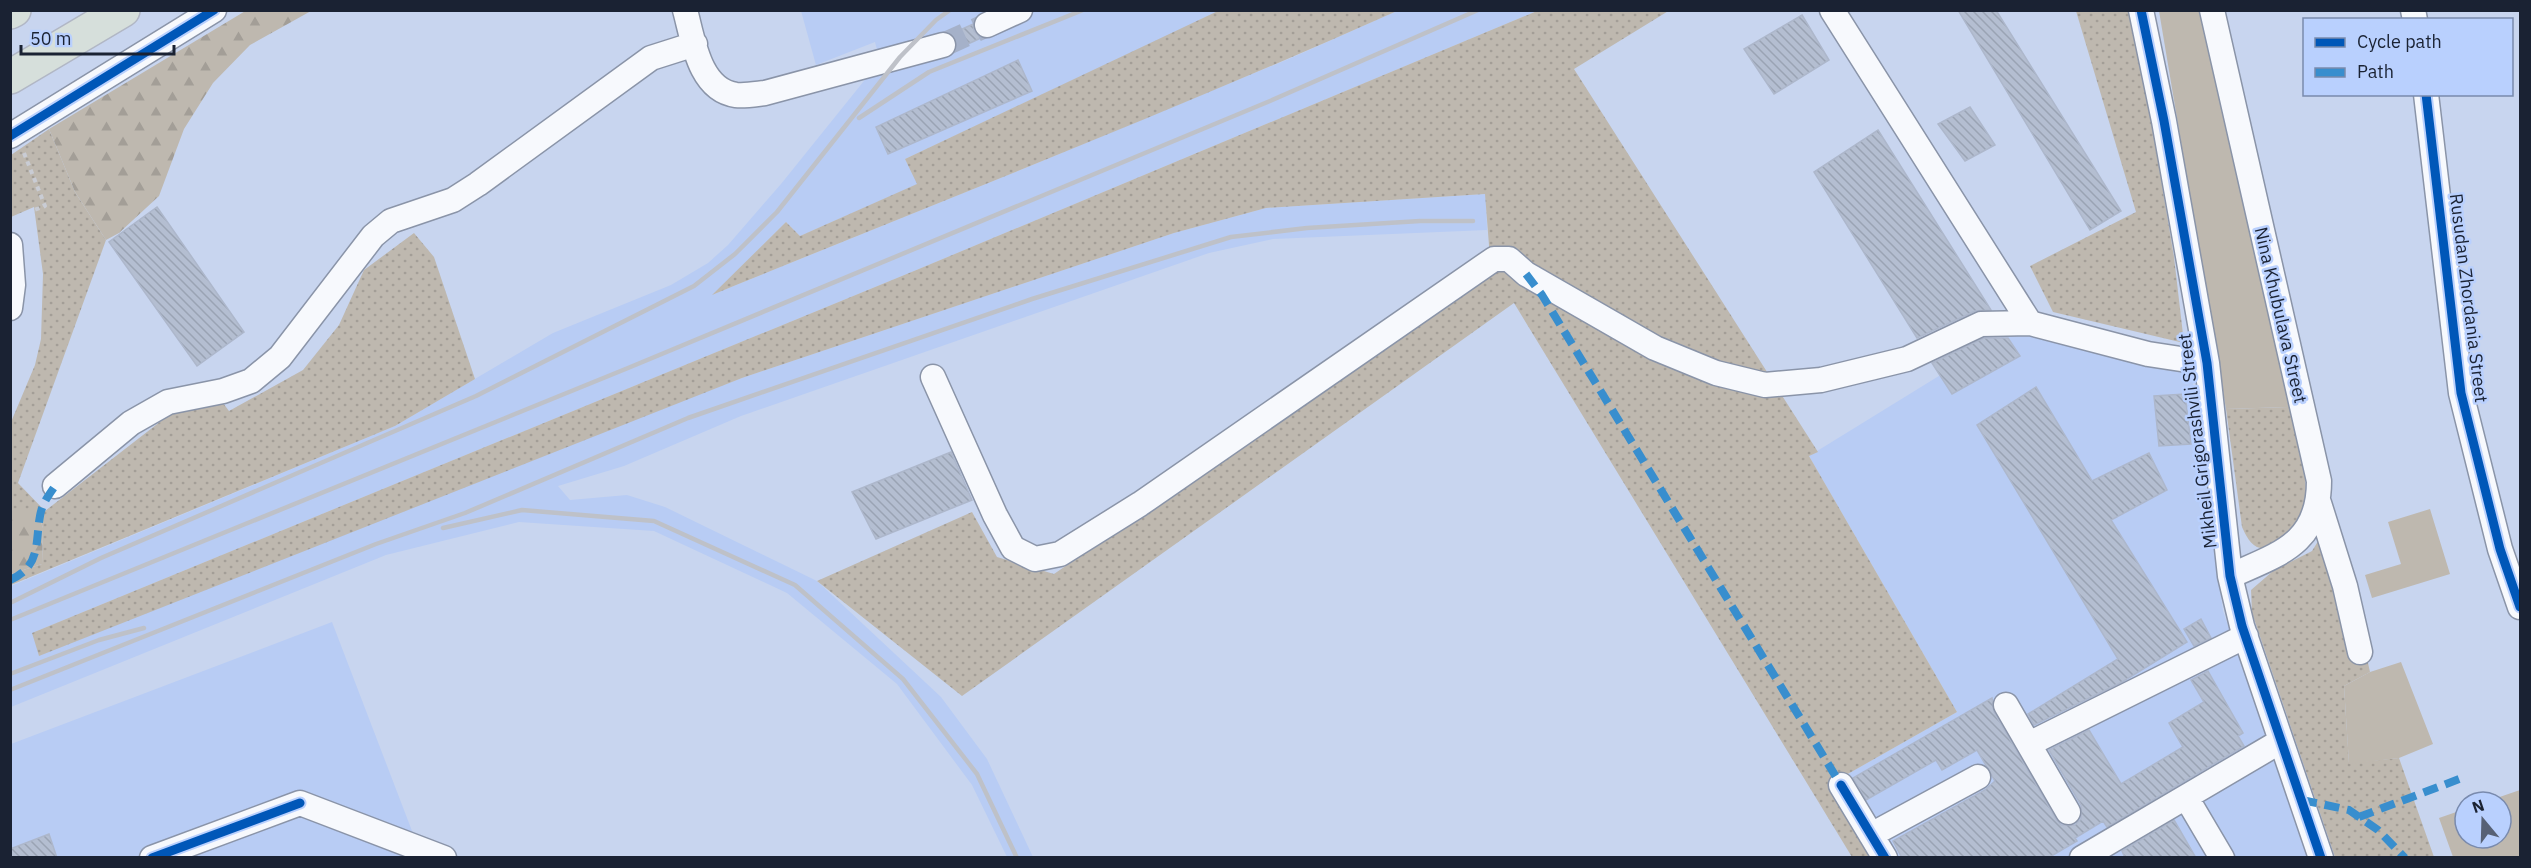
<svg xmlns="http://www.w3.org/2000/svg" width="2531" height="868" viewBox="0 0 2531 868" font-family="'IBM Plex Sans',sans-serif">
<defs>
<pattern id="grass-dots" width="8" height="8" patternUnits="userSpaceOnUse" patternTransform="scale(1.5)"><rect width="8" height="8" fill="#beb8af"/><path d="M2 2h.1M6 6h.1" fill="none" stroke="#a39e97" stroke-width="1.8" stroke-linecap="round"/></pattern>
<pattern id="forest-firs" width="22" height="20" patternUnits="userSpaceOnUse" patternTransform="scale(1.5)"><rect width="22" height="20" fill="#beb8af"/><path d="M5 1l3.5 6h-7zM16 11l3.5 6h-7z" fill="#a39e97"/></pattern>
<pattern id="building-back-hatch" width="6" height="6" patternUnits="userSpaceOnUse" patternTransform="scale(1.5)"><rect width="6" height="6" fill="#b4bed1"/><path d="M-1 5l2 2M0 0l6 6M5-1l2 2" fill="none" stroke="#9aa3b4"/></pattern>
</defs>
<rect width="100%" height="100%" fill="#c8d5ef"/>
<path fill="#b8ccf4" d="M801 11H1220L905 159 918 184 800 236 786 222 714 294 1023 169 1291 58 1397 11H1537L914 271 32 633 614 427 742 378 1174 233 1266 208 1486 194 1487 230 1273 239 1209 253 741 416 624 466 558 486 570 500 627 495 665 507 817 581 941 697 987 759 1033 857H1007L972 785 897 684 787 593 654 531 519 522 386 555 11 707V586L395 426 553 333 671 285 708 263 728 245 781 184 880 61 875 42 816 65Z
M2020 326 2191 369 2223 611 2309 857H1895L1846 775 1957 712 1809 456Z
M332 622 422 857 11 858V744Z"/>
<path fill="url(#grass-dots)" d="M1220 10 1397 11C1171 112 941 201 712 295L786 222 800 236 917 184 905 159Z
M1670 10 1574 69 1818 452 1809 456 1957 712 1846 775 1874 857H1852L1514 303 962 696 817 581 972 512 997 557 1054 574 1491 271 1485 194 1266 208 1174 233 742 378 39 656 32 633 914 271 1537 11Z
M2076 11H2133L2174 257 2184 343 2053 312 2030 266 2136 212Z
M49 129 75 192 106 240 18 483 45 511 174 411 217 395 229 411 303 370 339 325 364 270 414 233 434 257 475 379 395 426 11 585V574L42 564 43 528 37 510 11 511V422L35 365 41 339 43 274 34 207 11 217V155Z
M2289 407C2299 452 2331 528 2268 547 2254 552 2247 538 2242 527L2226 409Z
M2335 514 2370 672 2344 686 2349 763 2399 758 2434 857H2335L2252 613 2251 590 2273 571 2312 551Z"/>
<path fill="url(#forest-firs)" d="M247 10 311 11 250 45 213 83 184 129 159 196 119 233 106 240 75 192 49 129Z
M17 509 37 510 43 528 42 564 11 574V511Z"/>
<path fill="#beb8af" d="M2159 11H2202L2289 407 2226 409Z
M2430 509 2450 574 2372 598 2365 575 2401 564 2388 522Z
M2401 662 2433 744 2399 758 2349 764 2344 686 2370 672Z
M2520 790V857H2453L2439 818 2465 809V838H2501V802H2485Z"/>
<path fill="url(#building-back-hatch)" stroke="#adb7cb" stroke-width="1.5" d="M1958 10H1996L2121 211 2090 230Z
M1802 15 1829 60 1774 94 1744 49Z
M973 24 974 31 981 38 957 49V41L951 34Z
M1018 60 1032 91 888 154 876 127Z
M1970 107 1995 145 1965 161 1938 124Z
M1878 130 1991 310 1975 311 1917 338 1814 172Z
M157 207 244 332 197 366 109 242Z
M1984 338H2008L2020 356 1952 394 1932 363Z
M2036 387 2092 481 2149 453 2167 490 2111 520 2187 642 2122 682 2034 725 2028 714 2118 659 1977 425Z
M2185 394 2191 444 2159 446 2154 396Z
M951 452 972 500 876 539 852 492Z
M2201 619 2211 638 2194 646 2184 629Z
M2208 671 2243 733 2238 736 2244 746 2107 827 2103 821 2075 838 2077 841 2048 858H1902L1893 841 1985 790 1995 781 1977 750 1942 770 1936 760 1866 800 1853 778 1992 698 1994 712 2056 819 2061 825H2075L2081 819V805L2049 750 2089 730 2121 784 2183 747 2169 723 2204 702 2191 680Z
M2174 820 2196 858H2125L2122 851Z
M49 834 57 858H10V849Z"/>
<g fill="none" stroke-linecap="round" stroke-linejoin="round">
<path stroke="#a5b1c9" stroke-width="24" stroke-dasharray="24 12" stroke-linecap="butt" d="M943 45 987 25"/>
<defs>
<path id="minor" d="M685 10C693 39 699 90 736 95 745 96 756 94 765 93L943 45
M1832 10 2030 323 2148 354 2207 363
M2141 10 2164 121 2207 363 2230 576 2242 626 2321 858
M2212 10 2319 481C2319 544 2279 554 2230 576
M2413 10 2415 20
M987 25 1020 10
M2426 94 2461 393 2500 549 2520 607
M10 136 214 10
M10 245 13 285 10 308
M933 377 995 515 1013 548 1035 559 1060 554 1140 504 1494 259H1509L1526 274 1655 348 1716 373 1765 385 1821 380 1907 359 1981 324 2030 323
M55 486 131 423 168 402 223 391 251 381 280 357 373 236 391 221 453 200 478 184 651 58 695 44
M2319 503 2345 586 2360 652
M2006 705 2068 812
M2029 744 2246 636
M1841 785 1885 858
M2186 797 2222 858
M1871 835 1978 777
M152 858 300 803 444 858
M2082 858 2281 741"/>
<path id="highway" d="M10 12 14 10
M10 77 123 10"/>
</defs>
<use href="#minor" stroke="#8a94a8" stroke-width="27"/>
<use href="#highway" stroke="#b1b7c5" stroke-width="36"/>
<path stroke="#c9ccd4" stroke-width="4" stroke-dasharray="4.5 4.5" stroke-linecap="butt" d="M24 153 45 206 31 211"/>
<use href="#minor" stroke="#f7f9fd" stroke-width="24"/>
<use href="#highway" stroke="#d6dfdb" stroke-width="33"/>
<path stroke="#bec1c8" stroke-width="4.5" d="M859 118 929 72 1083 10
M443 528 522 510 654 521 795 585 903 679 977 774 1017 858
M10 603 101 558 476 396 694 286 735 254 777 212 900 57 936 20 950 10
M10 620 628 368 1270 101 1478 10
M10 674 99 640 144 628
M10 690 376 544 465 513 688 418 1032 299 1231 237 1307 228 1420 221H1473"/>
<path stroke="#388ece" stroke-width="8" stroke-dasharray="15 8" stroke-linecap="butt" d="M1526 274 1542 295 1841 785
M10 580C41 566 35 544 40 516 42 504 48 496 55 486
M2302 800 2349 810 2378 830 2405 858
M2359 817 2462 778"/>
<defs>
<path id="cycleway" d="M2141 10 2164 121 2207 363 2230 576 2242 626 2321 858
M2426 94 2461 393 2500 549 2520 607
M10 136 214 10
M1841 785 1885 858
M152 858 300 803"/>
</defs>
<use href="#cycleway" stroke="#b9d0fe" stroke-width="13"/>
<use href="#cycleway" stroke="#0057b8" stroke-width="9"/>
</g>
<g text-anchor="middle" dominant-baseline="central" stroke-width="5" stroke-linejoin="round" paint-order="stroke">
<g font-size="18" fill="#1a2233" stroke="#b9d0fe">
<text transform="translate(2469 298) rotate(83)">Rusudan Zhordania Street</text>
<text transform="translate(2281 315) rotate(77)">Nina Khubulava Street</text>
<text transform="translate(2197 441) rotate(-97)">Mikheil Grigorashvili Street</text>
</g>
</g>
<rect width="2531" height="868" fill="none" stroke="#1a2233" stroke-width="24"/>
<rect x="2303" y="18" width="210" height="78" fill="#b9d0fe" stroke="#798aad" stroke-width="1.5"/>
<rect x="2315" y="38" width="30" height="9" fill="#0057b8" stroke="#798aad" stroke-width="1.5"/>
<text x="2357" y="48" font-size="18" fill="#1a2233">Cycle path</text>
<rect x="2315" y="68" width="30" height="9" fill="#388ece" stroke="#798aad" stroke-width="1.5"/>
<text x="2357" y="78" font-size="18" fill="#1a2233">Path</text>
<g transform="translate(2483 820) rotate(341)"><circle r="28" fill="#b9d0fe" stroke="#798aad" stroke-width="1.5"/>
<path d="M0-4.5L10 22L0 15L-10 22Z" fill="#576175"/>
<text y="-9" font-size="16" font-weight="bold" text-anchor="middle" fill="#1a2233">N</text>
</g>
<path d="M21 45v9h153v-9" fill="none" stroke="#1a2233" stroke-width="3"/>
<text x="30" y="45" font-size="18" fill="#1a2233" stroke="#b9d0fe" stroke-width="4.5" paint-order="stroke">50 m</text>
</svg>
